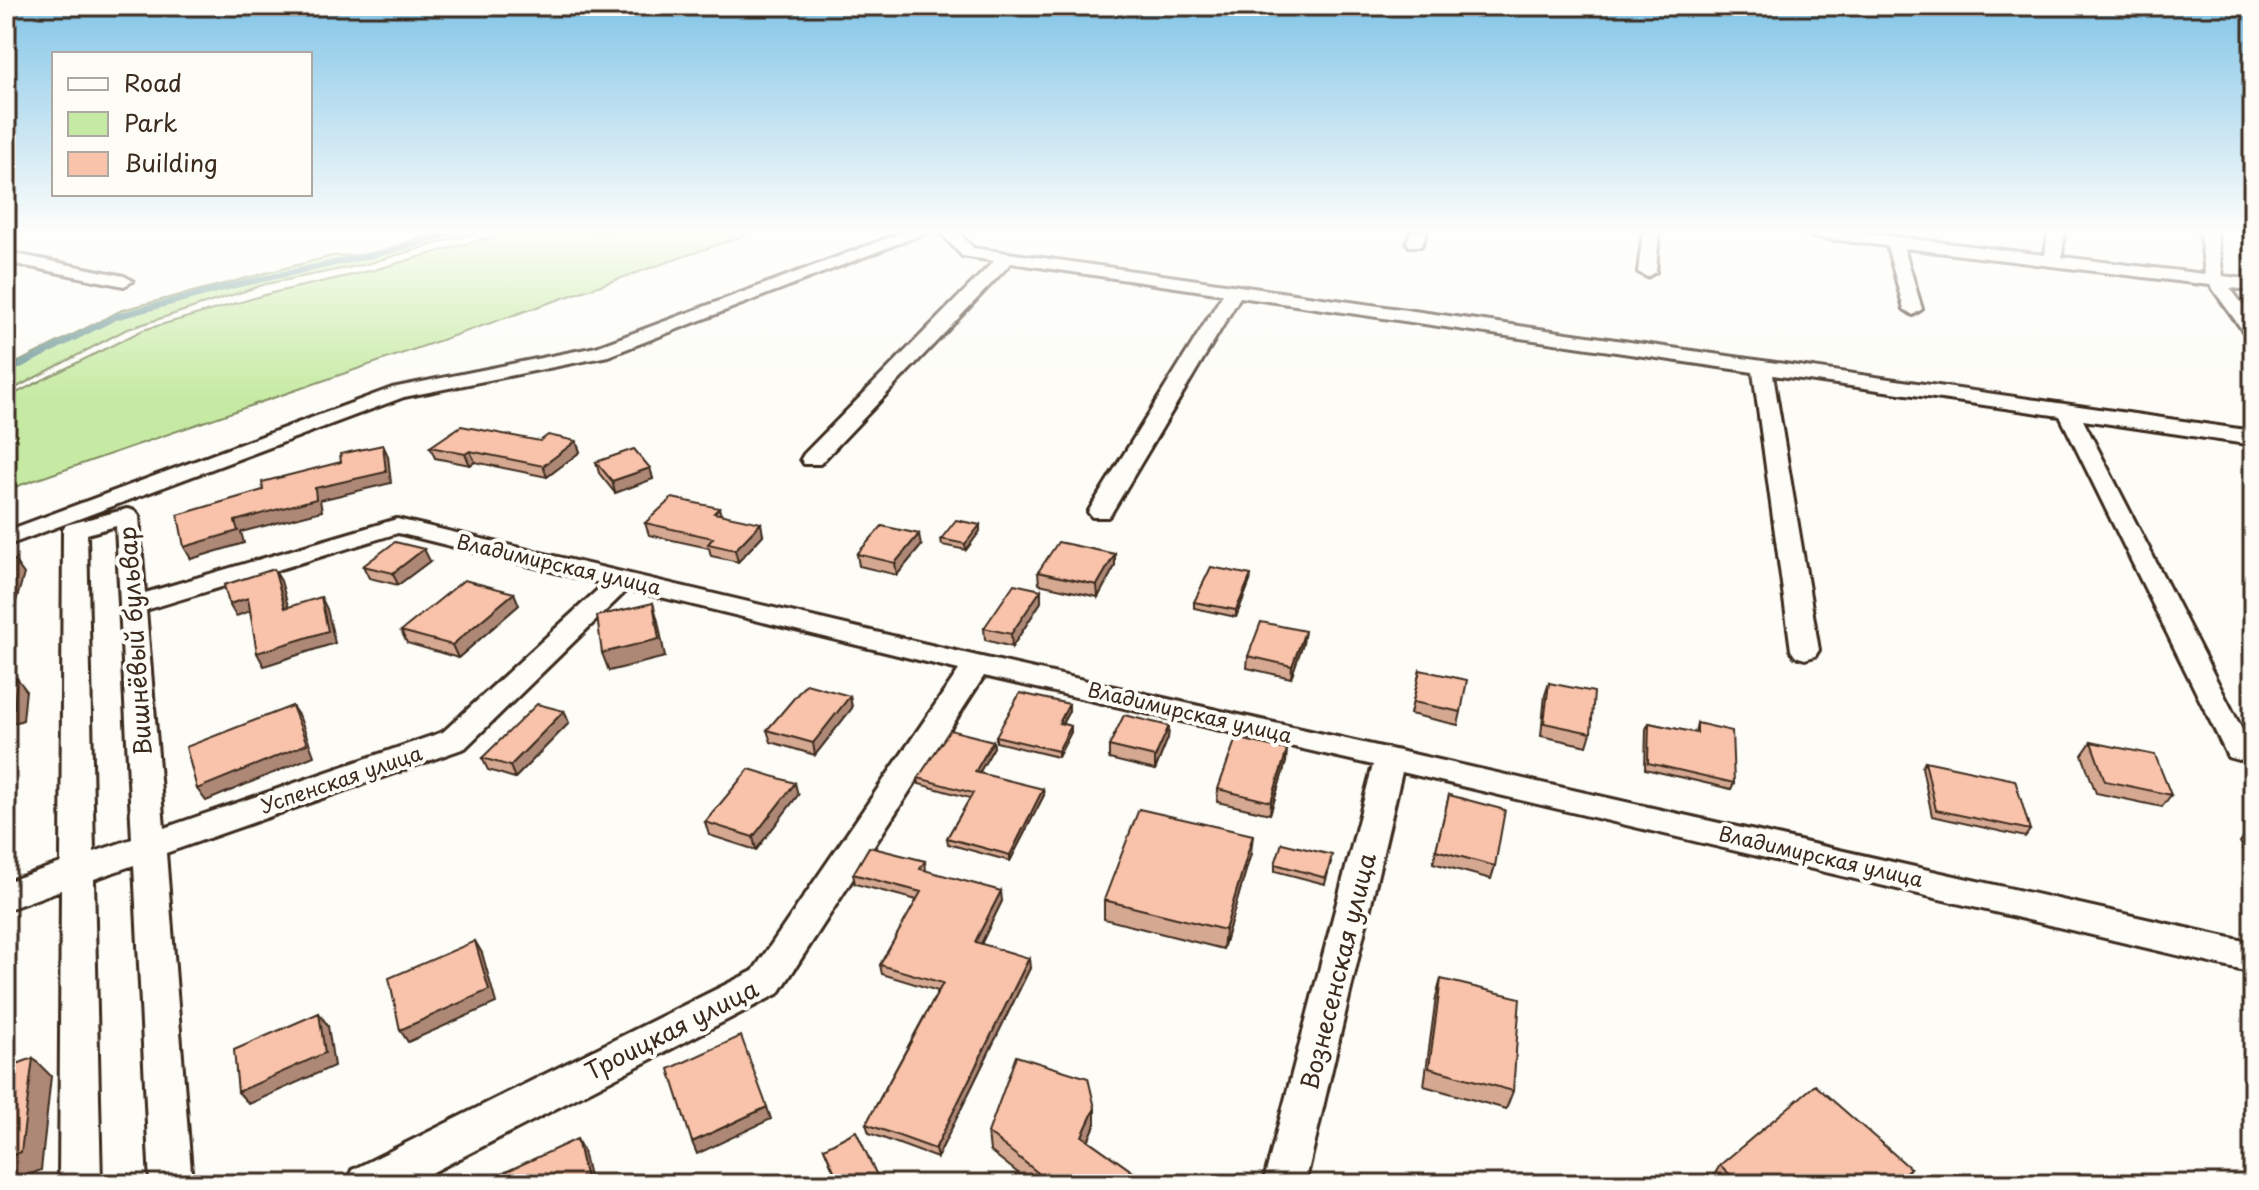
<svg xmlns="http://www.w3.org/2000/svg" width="2259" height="1190" viewBox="0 0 2259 1190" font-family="'Playpen Sans',sans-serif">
<rect width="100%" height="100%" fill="#fdfcf7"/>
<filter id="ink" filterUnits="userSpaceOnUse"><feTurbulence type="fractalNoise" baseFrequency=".0125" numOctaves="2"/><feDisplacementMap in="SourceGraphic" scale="16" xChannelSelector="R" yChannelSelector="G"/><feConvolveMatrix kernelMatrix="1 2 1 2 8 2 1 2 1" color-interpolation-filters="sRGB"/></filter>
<g filter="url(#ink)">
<path fill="#c6eaa3" stroke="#808a60" stroke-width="2" d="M434 232H476L367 264 266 284 125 330 6 393V368L122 310 332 256 376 255Z
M506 232H755L6 490V398L143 330 272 293 374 270Z"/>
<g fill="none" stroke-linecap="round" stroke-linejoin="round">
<path stroke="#6c9696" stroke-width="6" d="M6 372 115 317 231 286 398 249 454 232"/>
<defs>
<path id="minor" d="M904 232H928L608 356 404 397 6 546V531L392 388 596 347Z
M940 232H958L973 248 2253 431V445L2083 420 2253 751 2250 757 2239 760 2228 757 2060 416 1773 375 1819 650 1815 656 1805 659 1795 656 1791 650 1753 372 1240 297 1112 512 1108 517H1092L1088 512 1223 294 1011 263 820 464H804L801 459 804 454 994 261 962 256Z
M1411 232H1427L1421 246H1409L1407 242Z
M1643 232H1659L1656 272 1647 277 1638 272Z
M1805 232H1855L2045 255 2048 232H2064L2062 257 2205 274 2200 232H2216L2223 276 2253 280V290L2230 288 2253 318V337L2246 335 2210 285 1904 248 1922 309 1913 315 1904 309 1887 246 1813 237Z
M6 252 124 276 133 281 124 286 6 262Z
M127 509 135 511 139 516 145 593 397 519 977 656 2253 943V973L1402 772 1305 1184H1263L1373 765 984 676 779 993 410 1184H346L352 1170 753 971 959 670 628 589 465 748 166 853 192 1184H150L134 865 94 879 101 1184H59L61 890 6 910V882L61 863 63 530 66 525ZM116 526 132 839 94 852 87 534ZM398 533 604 584 443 732 164 828 146 610Z"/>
</defs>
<use href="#minor" stroke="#3b2a1e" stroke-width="6"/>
<use href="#minor" fill="#fdfcf7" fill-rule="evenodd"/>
</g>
<path fill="#d5a892" stroke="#3b2a1e" stroke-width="2" d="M540 441H576L580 452 547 477 475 462 470 465 435 458 430 447Z
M596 462 650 468 653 479 615 493 599 473Z
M719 508 721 515 763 535 738 562 711 556 709 548 649 535 645 523Z
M980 525V531L966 550 942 545 941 539Z
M921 546 897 575 859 566 857 554Z
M1115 554V566L1098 597 1039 584 1038 572Z
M430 561 398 585 369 578 363 566Z
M1250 581 1236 617 1194 608V602Z
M1041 590V602L1012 647 985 640 984 628Z
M519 605 458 658 407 643 401 631Z
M1303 643 1291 678 1247 668 1248 656Z
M1420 670 1461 712 1458 725 1410 714Z
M1549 683 1591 733 1587 746 1541 736 1545 695Z
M850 696 852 708 815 755 771 742 767 730Z
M1069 704V711L1062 724 1071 726V732L1058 757 996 742V736Z
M564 711 569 723 515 778 488 770 482 758Z
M1649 723 1695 733 1697 723 1734 783 1731 789 1645 769 1646 729Z
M1169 726 1168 738 1155 770 1109 759V746Z
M993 741 994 747 979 773 1044 795 1010 861 948 844 947 838 970 798 919 784 918 778Z
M2091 742 2171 795 2162 807 2096 793 2082 755Z
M1925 761 2030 830 2025 837 1932 816 1922 767Z
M1286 762 1270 814 1217 802 1218 789Z
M798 795 756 850 709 835 705 822Z
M1449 795 1495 866 1491 879 1433 863Z
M2251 829 2253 830V870L2240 842Z
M1251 853 1223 949 1104 919V900Z
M925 861 926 871 1002 901 981 944 1030 968 937 1158 869 1133 866 1124 938 991 882 974 880 965 917 900 855 884 853 874Z
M1331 862 1325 884 1275 871V864Z
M1441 979 1513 1091 1506 1109 1424 1086 1436 997Z
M1095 1108V1125L1088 1140 1150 1184H1032L990 1151 988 1133Z
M824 1148 881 1184H839Z
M1720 1165 1910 1168 1897 1184H1712L1710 1182Z"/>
<path fill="#ae8877" stroke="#3b2a1e" stroke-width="2" d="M576 441 580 452 547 477 543 466Z
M383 445 388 456 391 483 320 500 322 511 241 532 244 543 191 559 184 547 235 521 315 488Z
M470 451 475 462 470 465 465 454Z
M650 468 653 479 615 493 612 481Z
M761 523 763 535 738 562 735 550Z
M980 525V531L966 550 965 544Z
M919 534 921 546 897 575 895 563Z
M424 549 430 561 398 585 393 573Z
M1115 554V566L1098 597 1097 585Z
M11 556 24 574 6 636V573Z
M274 569 281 581 292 620 285 608Z
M1251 575 1250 581 1236 617V610Z
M1041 590V602L1012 647 1011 634Z
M514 593 519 605 458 658 452 645Z
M321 597 327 609 335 643 264 666 257 653Z
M248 598 254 610 236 616 229 604Z
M653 603 658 621 665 657 609 671 602 653Z
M1305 631 1303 643 1291 678 1292 666Z
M17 678 26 690 23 720 6 726V710Z
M850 696 852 708 815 755 813 743Z
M1069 704V711L1059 729V723Z
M292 706 300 718 314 756 206 801 197 789Z
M564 711 569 723 515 778 510 766Z
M1071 726V732L1058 757V751Z
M1169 726 1168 738 1155 770V757Z
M993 741 994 747 976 778 975 772Z
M1287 750 1286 762 1270 814 1271 802Z
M795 783 798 795 756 850 753 837Z
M1043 789 1044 795 1010 861V855Z
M6 808 15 820 13 860 6 863Z
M1253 835 1251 853 1223 949 1225 930Z
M1001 891 1002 901 977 952 975 942Z
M475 941 482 953 496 1003 408 1042 400 1030Z
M1029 958 1030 968 937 1158 935 1149Z
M319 1013 328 1026 334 1066 249 1104 238 1092Z
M33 1058 51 1076 41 1170 6 1184V1158Z
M767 1107 771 1119 697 1154 692 1142Z
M1095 1108V1125L1083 1153 1082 1136Z
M577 1139 583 1151 591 1184H587Z
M1910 1168 1897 1184H1893Z"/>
<path fill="#f8c3aa" stroke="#3b2a1e" stroke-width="2" d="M461 426 540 441 548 435 576 441 543 466 470 451 465 454 430 447Z
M383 445 386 472 315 488 316 499 235 521 238 531 184 547 178 515 263 490 262 482 341 462 340 454Z
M634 449 650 468 612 481 596 462Z
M672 498 719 508 714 513 761 523 735 550 708 544 713 538 645 523Z
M956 520 980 525 965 544 941 539Z
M882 526 919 534 895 563 857 554Z
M395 542 424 549 393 573 363 566Z
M1058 542 1115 554 1097 585 1038 572Z
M11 556 6 573V557Z
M1211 567 1251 575 1236 610 1194 602Z
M274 569 285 608 321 597 328 631 257 653 248 598 229 604 224 585Z
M464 580 514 593 452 645 401 631Z
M1014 584 1041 590 1011 634 984 628Z
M653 603 659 639 602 653 597 616Z
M1261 622 1305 631 1292 666 1248 656Z
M1420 670 1467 680 1461 712 1413 702Z
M17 678 14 708 6 710V681Z
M1549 683 1594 692 1591 733 1544 723Z
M806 684 850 696 813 743 767 730Z
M1020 693 1069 704 1059 723 1071 726 1058 751 996 736Z
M537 704 564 711 510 766 482 758Z
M292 706 307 744 197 789 186 747Z
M1124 715 1169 726 1155 757 1109 746Z
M1649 723 1697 733V723L1732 731 1734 783 1648 763Z
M950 730 993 741 975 772 1043 789 1010 855 947 838 973 793 918 778Z
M1236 738 1287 750 1271 802 1218 789Z
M2091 742 2155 755 2171 795 2105 781Z
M1925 761 2015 780 2030 830 1936 810Z
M749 769 795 783 753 837 705 822Z
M1449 795 1505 810 1495 866 1436 850Z
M1139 809 1253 835 1225 930 1104 900Z
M1282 843 1332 855 1326 878 1275 864Z
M869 847 925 861 920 869 1001 891 975 942 1029 958 935 1149 866 1124 943 983 880 965 921 892 853 874Z
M475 941 489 990 400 1030 389 978Z
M1441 979 1520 998 1513 1091 1429 1068Z
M319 1013 325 1053 238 1092 234 1050Z
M741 1036 767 1107 692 1142 669 1069Z
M1016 1056 1088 1078 1095 1108 1082 1136 1150 1184H1052L988 1133Z
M33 1058 21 1152 6 1158V1068Z
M1815 1085 1910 1168 1893 1184H1740L1720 1165Z
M856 1131 880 1182 877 1184H840L824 1148Z
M577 1139 587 1184H505L503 1173Z"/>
</g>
<linearGradient id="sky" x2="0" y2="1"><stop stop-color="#83c5e7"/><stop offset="0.58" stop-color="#fefefb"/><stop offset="1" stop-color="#fefefb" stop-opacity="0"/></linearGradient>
<rect width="2259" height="399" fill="url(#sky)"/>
<g text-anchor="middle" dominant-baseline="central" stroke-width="8" stroke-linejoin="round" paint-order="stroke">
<g font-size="20" fill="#3b2a1e" stroke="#fdfcf7">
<text transform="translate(559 564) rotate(13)">Владимирская улица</text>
<text transform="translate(1190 712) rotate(13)">Владимирская улица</text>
<text transform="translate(341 779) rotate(-19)">Успенская улица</text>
<text transform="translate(1821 856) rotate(13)">Владимирская улица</text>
</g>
<g font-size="24" fill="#3b2a1e" stroke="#fdfcf7">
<text transform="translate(134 641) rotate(-94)">Вишнёвый бульвар</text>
<text transform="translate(1337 971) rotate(-76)">Вознесенская улица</text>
<text transform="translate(671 1029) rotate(-27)">Троицкая улица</text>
</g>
</g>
<rect width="2259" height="1190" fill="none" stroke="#fdfcf7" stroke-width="32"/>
<rect x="16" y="16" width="2227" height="1158" fill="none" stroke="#3b2a1e" stroke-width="3" filter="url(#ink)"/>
<rect x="52" y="52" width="260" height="144" fill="#fdfcf7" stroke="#afa8a0" stroke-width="2"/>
<rect x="68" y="78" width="40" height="12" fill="#fdfcf7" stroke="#afa8a0" stroke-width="2"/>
<text x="124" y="92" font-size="24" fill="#3b2a1e">Road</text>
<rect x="68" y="112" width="40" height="24" fill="#c6eaa3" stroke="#afa8a0" stroke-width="2"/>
<text x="124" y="132" font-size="24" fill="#3b2a1e">Park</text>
<rect x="68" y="152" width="40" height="24" fill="#f8c3aa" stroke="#afa8a0" stroke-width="2"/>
<text x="124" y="172" font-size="24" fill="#3b2a1e">Building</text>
</svg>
